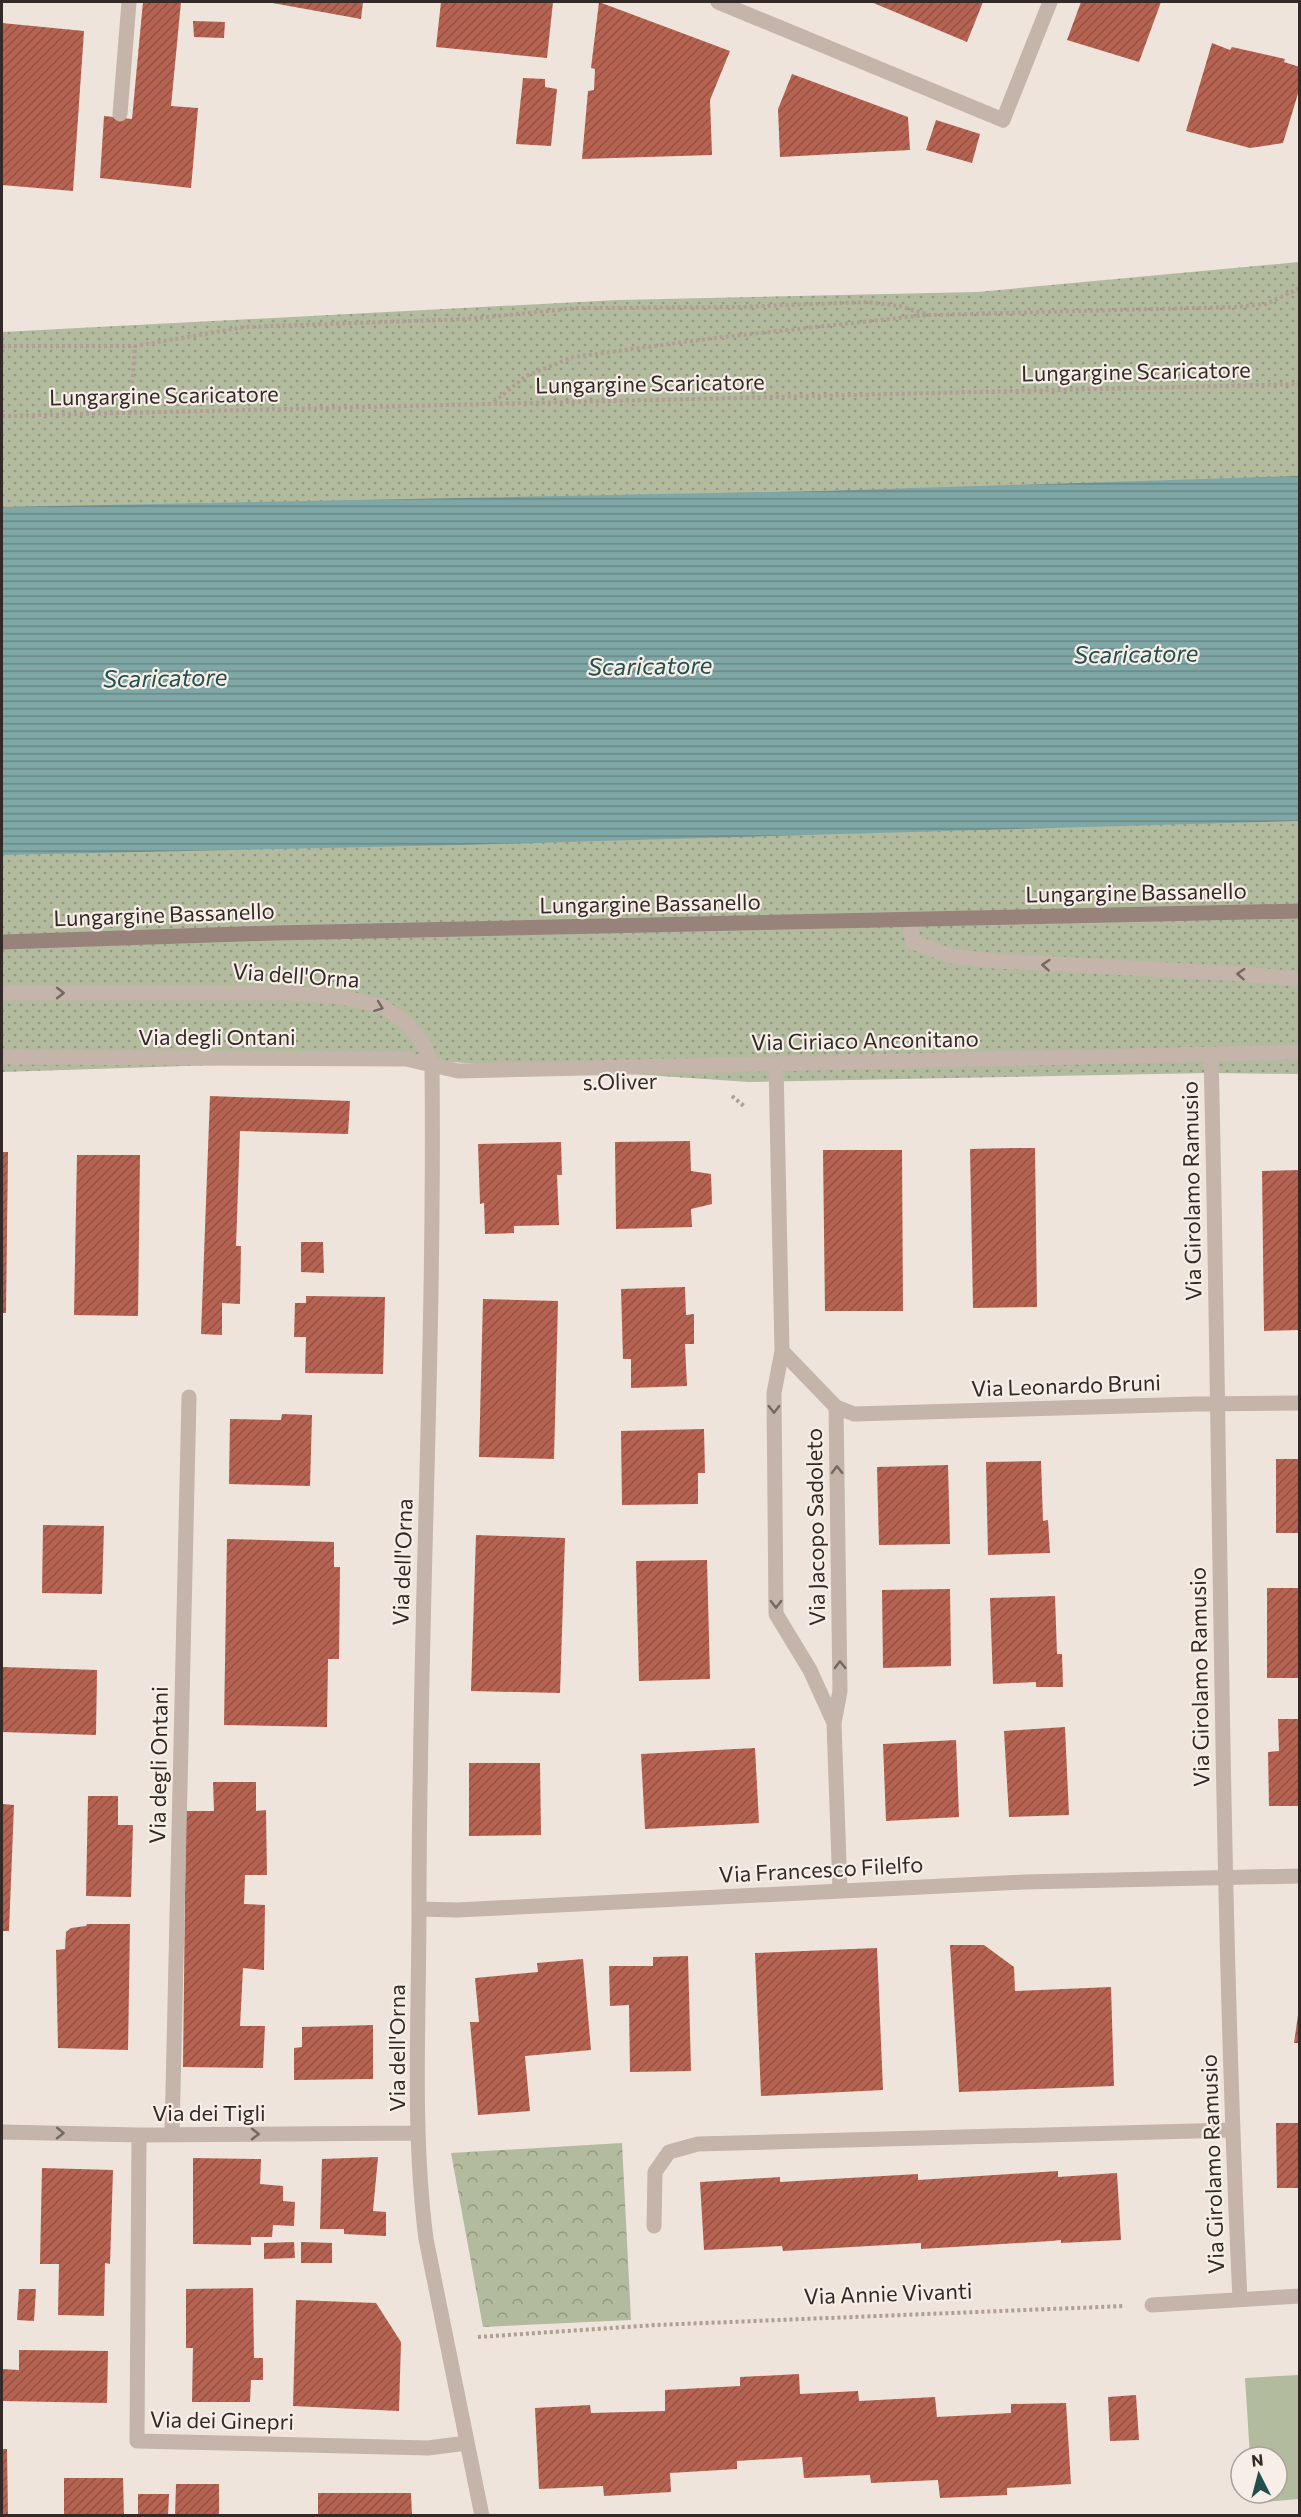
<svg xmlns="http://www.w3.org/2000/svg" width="1301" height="2517" viewBox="0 0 1301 2517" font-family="Commissioner,sans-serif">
<defs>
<pattern id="grass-dots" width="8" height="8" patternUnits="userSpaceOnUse" patternTransform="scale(1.5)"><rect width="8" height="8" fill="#b3bb9e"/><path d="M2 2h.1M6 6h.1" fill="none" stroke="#929881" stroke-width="1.8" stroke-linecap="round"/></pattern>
<pattern id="park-crowns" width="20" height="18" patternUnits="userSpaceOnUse" patternTransform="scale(1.5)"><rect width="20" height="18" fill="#b3bb9e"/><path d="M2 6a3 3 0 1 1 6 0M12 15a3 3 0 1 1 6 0" fill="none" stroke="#929881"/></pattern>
<pattern id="water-rules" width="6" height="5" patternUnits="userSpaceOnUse" patternTransform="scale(1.5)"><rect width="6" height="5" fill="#7ea7a6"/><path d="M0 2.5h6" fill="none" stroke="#688887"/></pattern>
<pattern id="building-hatch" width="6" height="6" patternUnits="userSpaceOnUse" patternTransform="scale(1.5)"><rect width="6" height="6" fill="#b66352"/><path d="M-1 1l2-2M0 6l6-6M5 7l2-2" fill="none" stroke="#955244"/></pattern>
</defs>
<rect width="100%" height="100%" fill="#eee4dc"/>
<path fill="url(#grass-dots)" d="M1299 262V1074L1208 1073 749 1082 406 1059 2 1072V332L618 300 977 292Z"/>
<path fill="url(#park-crowns)" d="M622 2143 631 2320 483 2327 451 2153Z"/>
<path fill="#b3bb9e" d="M1299 2375V2499L1254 2503 1253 2493H1277V2457H1250L1245 2378Z"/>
<path fill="url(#water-rules)" d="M1299 476V821L460 845 2 855V507L821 491Z"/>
<path fill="url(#building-hatch)" d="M143 2H181L171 106 198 108 191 188 100 178 104 116 132 119Z
M267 2H363L361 19Z
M441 2H553L547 58 436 47Z
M599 2 730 51 710 100 712 155 582 159 588 91 594 90 595 69 591 68Z
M871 2H983L967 42Z
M1081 2H1161L1139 62 1067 40Z
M193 21 225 22 224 38 194 37Z
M2 23 84 31 73 191 2 185Z
M1212 43 1230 50 1232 47 1285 59 1284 62 1300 67V87L1283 143 1250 148 1186 131Z
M792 74 908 117 910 150 780 157 778 109Z
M523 78 545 79V87L557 89 551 146 516 144Z
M936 120 980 134 972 163 926 150Z
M210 1096 350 1101 348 1134 240 1131 236 1246H241L240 1304 222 1303V1335L201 1334Z
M690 1141 691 1171 711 1174 712 1204 691 1209 692 1227 616 1229 615 1142Z
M561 1142 562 1175H557L559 1225 514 1226V1233L485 1234 484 1203 480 1204 478 1144Z
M1013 1148H1035L1037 1307 973 1308 970 1149Z
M823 1150H902L903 1311H825Z
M2 1152H8L6 1313H2Z
M77 1155H140L138 1316 74 1315Z
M1300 1170V1330L1264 1331 1262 1171Z
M301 1242H323L324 1273 301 1272Z
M685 1287 686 1315 694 1314V1344H685L687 1386 631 1388V1359H623L621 1289Z
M306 1296 385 1297 383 1374 305 1373 306 1337H294L295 1303H306Z
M483 1299 558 1301 554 1459 479 1457Z
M282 1414 312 1415 310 1486 229 1484 230 1419 281 1420Z
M704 1429 705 1473H698V1504L622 1505 621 1431Z
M1276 1459H1300V1533H1276Z
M1041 1461 1043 1521 1048 1520 1050 1553 988 1555 986 1462Z
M948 1465 950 1544 879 1545 877 1467Z
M43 1525 104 1526 102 1594 42 1593Z
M476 1535 565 1538 560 1693 471 1691Z
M227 1539 334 1542V1567H340L339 1659H328L327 1727 224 1725Z
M707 1560 710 1679 639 1681 636 1561Z
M1267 1588H1300V1678H1267Z
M950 1589 951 1666 883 1668 882 1590Z
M1055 1596 1057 1654H1062L1063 1687H1036V1682L993 1684 990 1598Z
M2 1667 97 1670 96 1735 2 1732Z
M1278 1719H1300V1806H1269L1268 1752 1279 1751Z
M1065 1727 1069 1815 1009 1817 1004 1731Z
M956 1740 959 1817 886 1821 883 1744Z
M755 1748 759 1823 645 1829 641 1754Z
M469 1763H540L541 1835 469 1836Z
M213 1782H256V1811L266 1810 267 1875H245L244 1904 265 1905 264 1970 243 1968 240 2026H265L263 2068 183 2067 186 1811H214Z
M88 1796H118V1825H133L131 1897 86 1896Z
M2 1804 14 1805 9 1931H2Z
M87 1924H130L128 2050 58 2048 56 1950 65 1949 66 1932 71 1928 86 1926Z
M950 1945H984L1014 1967 1015 1991 1111 1987 1114 2086 959 2092Z
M877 1948 883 2090 761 2096 755 1953Z
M688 1956 691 2071 630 2072 629 2005 610 2006 609 1966H653V1957Z
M583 1959 591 2050 525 2056 530 2111 478 2115 470 2022H479L475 1978 538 1972 537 1963Z
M1298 2015H1300V2043H1294Z
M373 2025V2079L294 2080V2048L302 2047V2027Z
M1276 2123H1300V2188H1277Z
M378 2157 373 2211 386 2212V2236L344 2234V2229H320L322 2159Z
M193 2158 261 2159 260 2184 283 2186V2201L295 2202 294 2226 273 2225 272 2237H251V2245L193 2244Z
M42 2168 113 2170 110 2264 105 2263 104 2316 58 2315 59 2264H40Z
M1058 2171V2177L1117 2173 1121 2240 1061 2243V2240L1051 2241 921 2249V2243L783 2251 782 2246 704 2250 700 2182 780 2177V2182L918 2174V2180Z
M294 2242 295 2258 264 2259V2243Z
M301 2242 332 2243V2263H301Z
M253 2288 254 2358H263V2380H251L250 2402H192L193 2348H186V2289Z
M19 2289H36L34 2321 17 2320Z
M296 2300 376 2303 401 2342 399 2411 293 2406Z
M19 2350 108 2351 107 2403 2 2401V2369L19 2370Z
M799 2374 800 2394 858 2391 859 2401 935 2397 937 2417 1011 2413V2404L1066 2403 1071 2484 1007 2488V2495L940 2498 938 2480 871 2483 870 2475 804 2478 802 2457 737 2461V2469L670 2473 671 2492 604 2496 603 2486 539 2489 535 2408 590 2405 591 2413 665 2411V2390L740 2386V2377Z
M1136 2395 1139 2440 1110 2441 1108 2397Z
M2 2449H7L8 2516H2Z
M64 2478H123L124 2516H64Z
M176 2484H219V2516H175Z
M318 2493H411L412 2516H318Z
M138 2494H169L168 2516H138Z"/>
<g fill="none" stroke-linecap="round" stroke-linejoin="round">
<path stroke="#b09e94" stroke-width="4" stroke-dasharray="3 3" stroke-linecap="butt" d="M2 346H135L245 327 467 319 578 308 738 307 867 302 900 306 929 315 1234 307 1266 304 1300 288
M494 402 526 376 573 357 714 338 927 315
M130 413 135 346
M2 416 1300 384
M732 1096 744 1106
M478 2337 656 2325 1124 2306"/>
<path stroke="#c4b4a9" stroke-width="15" d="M120 114 129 2
M1003 120 1050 2"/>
<path stroke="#c4b4a9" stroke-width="15" d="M718 2 1003 120
M909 921 913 942 951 956 995 961 1243 974 1300 979
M2 993H285L341 997 382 1006 407 1024 423 1043 432 1065C435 1346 419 1628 419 1909 419 2019 412 2130 426 2239L482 2516
M1211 1054C1221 1469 1220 1885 1240 2299
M2 1057 406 1059 458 1071 1300 1052
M776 1064 782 1351 774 1393 776 1614 810 1670 834 1723
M782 1351 836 1407 840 1691 834 1723 840 1890
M836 1407 854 1414 1196 1404 1300 1403
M419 1909 457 1910 1024 1882 1300 1876
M2 2132 139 2135 417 2133
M172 2134 189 1397
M139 2135 137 2441 428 2448 467 2443
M654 2226 655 2172 669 2152 698 2144 1232 2130
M1152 2305 1300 2296"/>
<path stroke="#98837b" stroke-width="15" d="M2 942 274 933 1300 911"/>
</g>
<defs><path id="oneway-chevron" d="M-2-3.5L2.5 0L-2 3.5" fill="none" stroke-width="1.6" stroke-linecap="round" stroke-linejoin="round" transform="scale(1.5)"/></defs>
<g stroke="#746862">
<use href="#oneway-chevron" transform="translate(1046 965) rotate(-176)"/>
<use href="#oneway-chevron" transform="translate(1241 974) rotate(-176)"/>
<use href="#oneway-chevron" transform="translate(60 993)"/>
<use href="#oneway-chevron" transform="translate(379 1007) rotate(21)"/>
<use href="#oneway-chevron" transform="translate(774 1409) rotate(90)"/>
<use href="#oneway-chevron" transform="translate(837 1470) rotate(-91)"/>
<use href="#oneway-chevron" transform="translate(776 1604) rotate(90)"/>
<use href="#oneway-chevron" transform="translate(840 1665) rotate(-91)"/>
<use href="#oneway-chevron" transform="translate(60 2133) rotate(1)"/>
<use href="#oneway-chevron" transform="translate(255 2134)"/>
</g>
<g text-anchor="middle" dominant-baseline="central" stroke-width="4.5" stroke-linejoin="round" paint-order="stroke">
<g font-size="22" fill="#332a28" stroke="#f6eee7">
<text transform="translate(1136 371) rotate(-1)">Lungargine Scaricatore</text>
<text transform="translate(650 383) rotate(-1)">Lungargine Scaricatore</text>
<text transform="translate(164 395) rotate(-1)">Lungargine Scaricatore</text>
<text transform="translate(1136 892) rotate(-1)">Lungargine Bassanello</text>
<text transform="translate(650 903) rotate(-1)">Lungargine Bassanello</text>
<text transform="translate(164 914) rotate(-2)">Lungargine Bassanello</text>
<text transform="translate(296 975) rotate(4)">Via dell'Orna</text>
<text x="217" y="1036">Via degli Ontani</text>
<text transform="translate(865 1040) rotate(-1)">Via Ciriaco Anconitano</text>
<text transform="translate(620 1081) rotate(-1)">s.Oliver</text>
<text transform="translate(1191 1191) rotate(-91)">Via Girolamo Ramusio</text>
<text transform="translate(1066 1385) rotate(-2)">Via Leonardo Bruni</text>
<text transform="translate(815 1527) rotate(-91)">Via Jacopo Sadoleto</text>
<text transform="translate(402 1562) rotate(-88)">Via dell'Orna</text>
<text transform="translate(1199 1677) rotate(-91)">Via Girolamo Ramusio</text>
<text transform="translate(158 1765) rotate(-89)">Via degli Ontani</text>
<text transform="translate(821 1869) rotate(-3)">Via Francesco Filelfo</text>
<text transform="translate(396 2048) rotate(-90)">Via dell'Orna</text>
<text x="209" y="2112">Via dei Tigli</text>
<text transform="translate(1212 2164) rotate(-92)">Via Girolamo Ramusio</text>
<text transform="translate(888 2293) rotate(-2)">Via Annie Vivanti</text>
<text transform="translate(222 2420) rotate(1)">Via dei Ginepri</text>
</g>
<g font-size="24" font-style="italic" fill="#234f4e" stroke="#f6eee7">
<text transform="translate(1136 653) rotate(-1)">Scaricatore</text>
<text transform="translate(650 665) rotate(-1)">Scaricatore</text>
<text transform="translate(165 677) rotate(-1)">Scaricatore</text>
</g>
</g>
<rect width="1301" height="2517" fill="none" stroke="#332a28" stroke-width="6"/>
<g transform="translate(1259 2475) rotate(354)"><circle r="28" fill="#f6eee7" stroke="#a8a09b" stroke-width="1.5"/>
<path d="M0-4.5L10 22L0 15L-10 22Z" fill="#234f4e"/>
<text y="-9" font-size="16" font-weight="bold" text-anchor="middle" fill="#332a28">N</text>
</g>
</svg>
